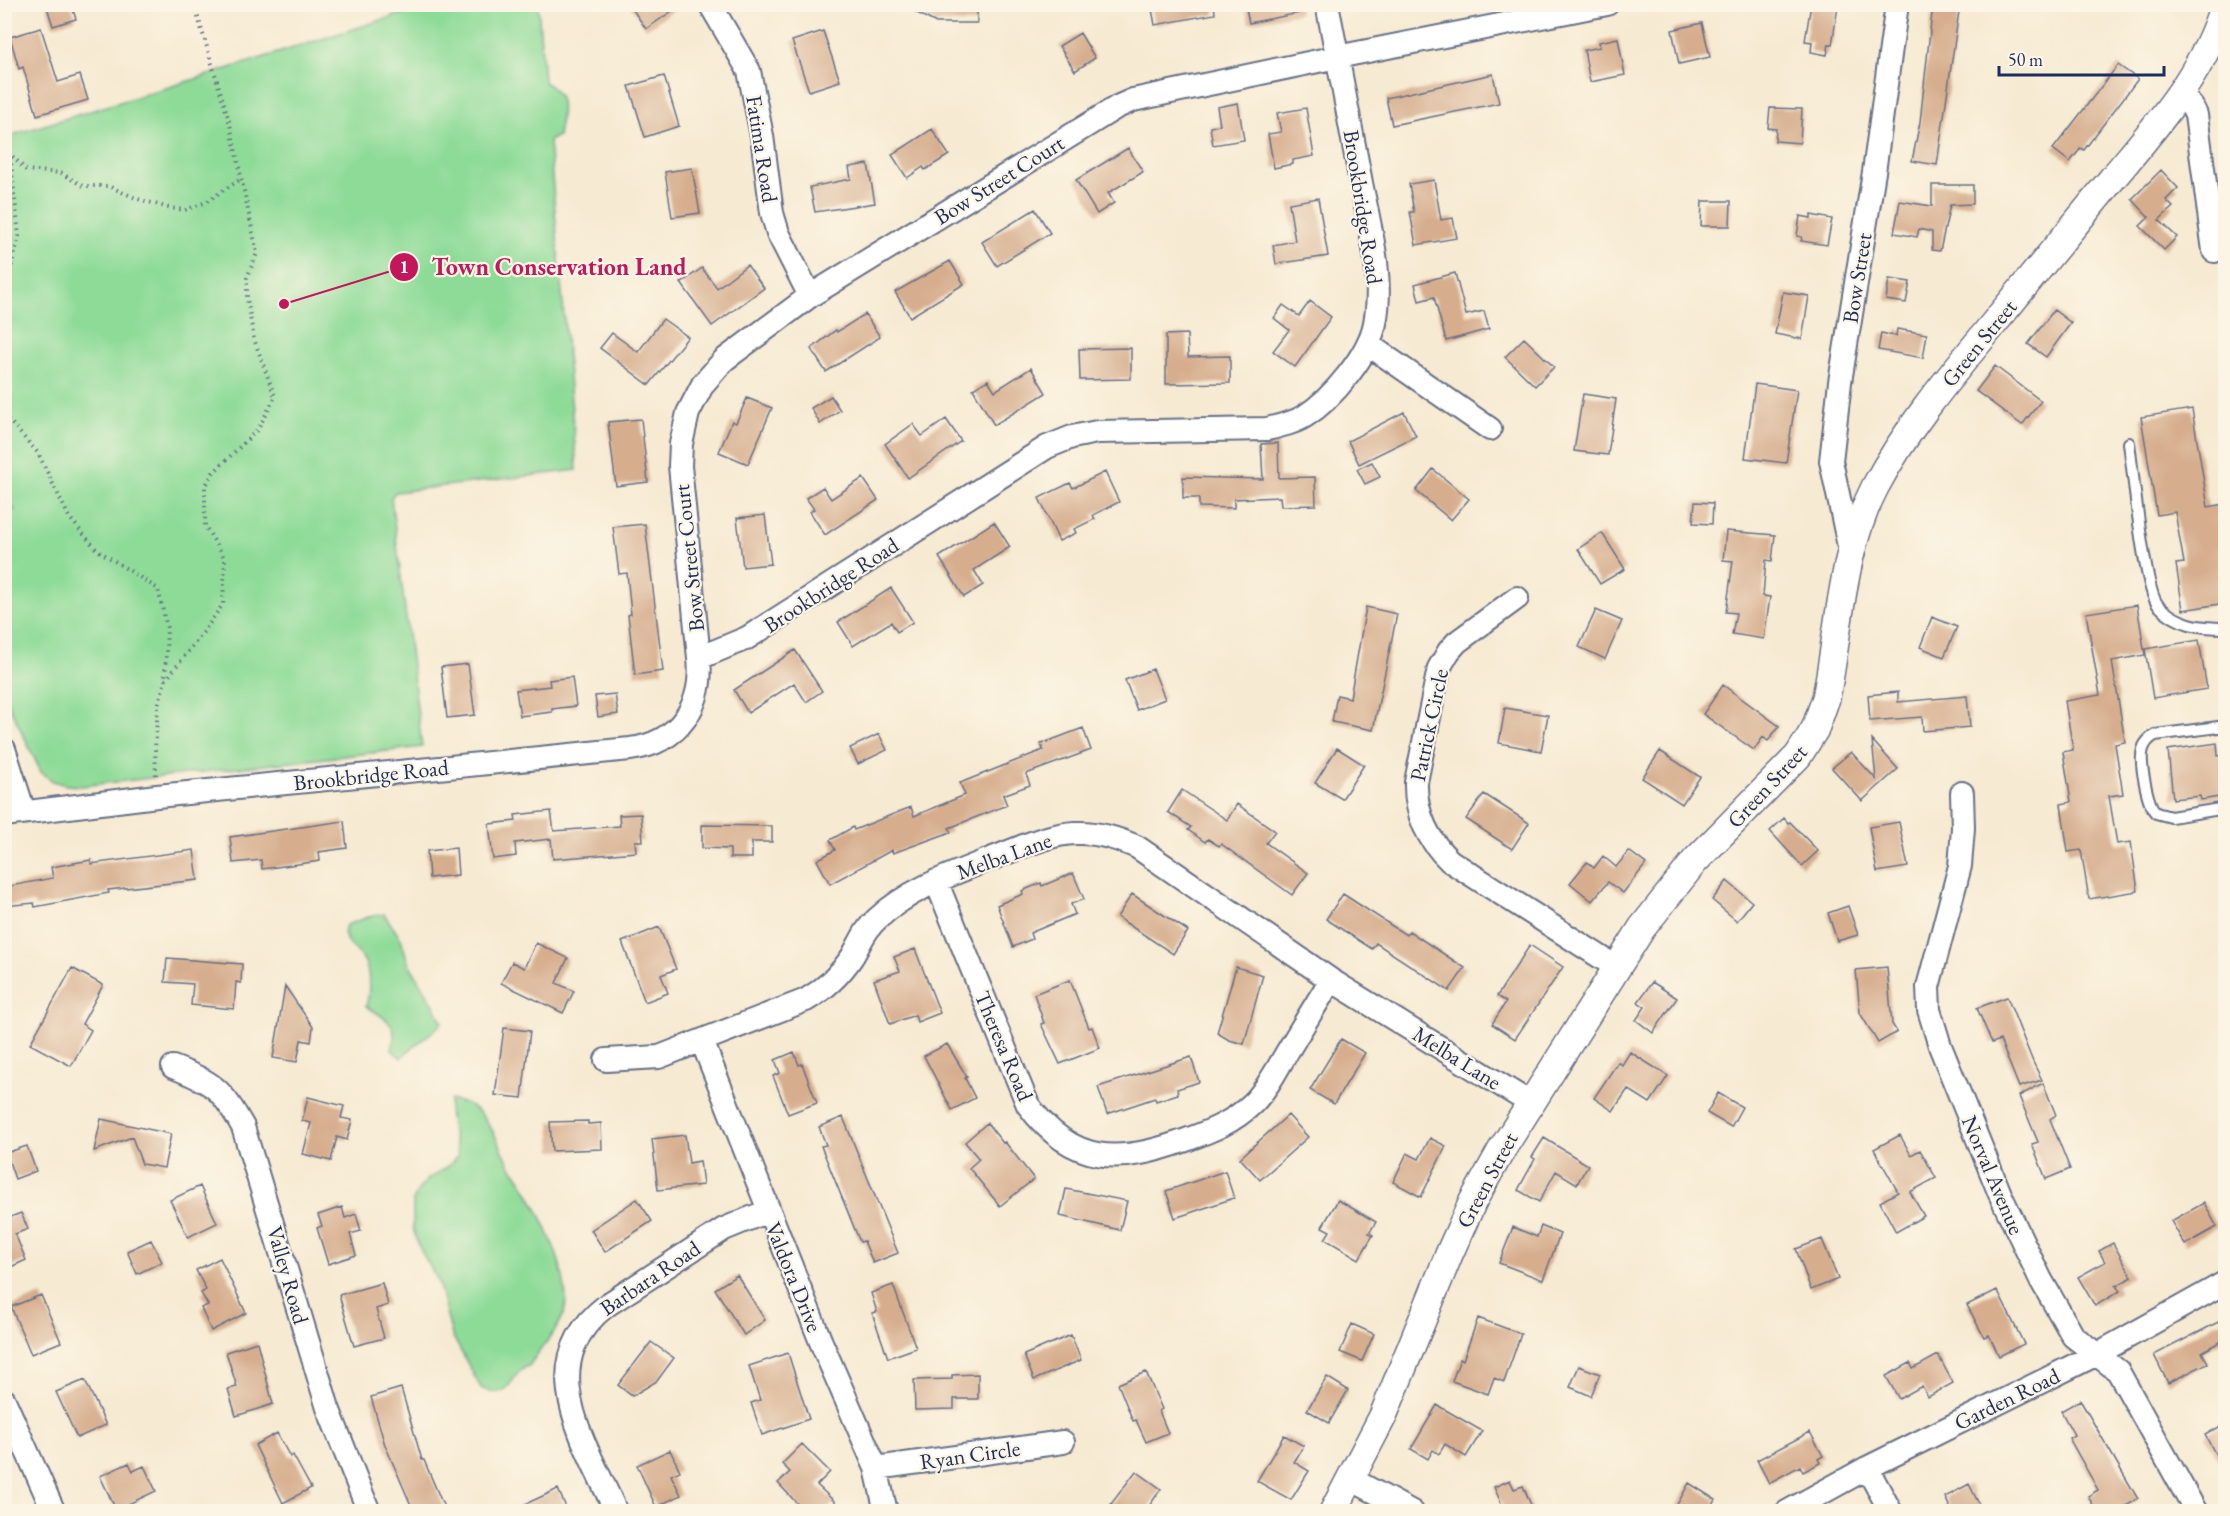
<svg xmlns="http://www.w3.org/2000/svg" width="2230" height="1516" viewBox="0 0 2230 1516" font-family="'EB Garamond',serif">
<rect width="100%" height="100%" fill="#fcf5e5"/>
<filter id="ink" filterUnits="userSpaceOnUse"><feTurbulence type="fractalNoise" baseFrequency=".0167" numOctaves="2"/><feDisplacementMap in="SourceGraphic" scale="12" xChannelSelector="R" yChannelSelector="G"/><feConvolveMatrix kernelMatrix="1 2 1 2 8 2 1 2 1" color-interpolation-filters="sRGB"/></filter>
<filter id="wash" filterUnits="userSpaceOnUse"><feTurbulence type="fractalNoise" baseFrequency=".008" numOctaves="4" result="noise"/><feDisplacementMap in="SourceGraphic" scale="24" xChannelSelector="R" yChannelSelector="G"/><feGaussianBlur stdDeviation="1.35" result="paint"/><feColorMatrix in="noise" values="0 0 0 0 0 0 0 0 0 0 0 0 0 0 0 0 0 1.4 0 .05"/><feComposite in="paint" operator="in"/></filter>
<g filter="url(#wash)">
<rect width="100%" height="100%" fill="#f6ead2"/>
<path fill="#8edb98" stroke="#54857b" stroke-width="1.5" d="M429 5H538L544 82C569 95 561 113 558 136L549 141 577 470 396 492 391 497 422 747 81 786 66 785 53 781 41 772 5 697V514L15 510 4 493 5 137 202 77Z
M384 914 401 939 408 962 435 1007 442 1022C437 1031 410 1047 401 1058L392 1050C400 1023 386 1019 366 1006 370 993 370 974 365 962 358 947 339 944 346 925L368 917Z
M450 1100C460 1101 471 1105 479 1112 492 1125 500 1147 509 1163 513 1170 518 1175 522 1182 541 1213 566 1265 566 1302 565 1326 541 1345 530 1365 507 1373 514 1403 481 1388L452 1335 438 1281 418 1245 413 1228V1201L419 1189 428 1179 446 1168 458 1156 449 1114Z"/>
<g id="blocks">
<path fill="#d6ad8d" d="M46 4H71L76 19 53 26Z
M629 4H682L646 29Z
M900 4H977V23H936Z
M1151 4H1214L1215 14 1155 25Z
M1245 4H1299L1300 13 1249 23Z
M1811 4 1838 6 1832 45 1829 44 1827 55 1811 52 1812 42 1805 41Z
M1933 4H1960L1937 165 1912 161 1920 122Z
M1702 23 1710 57 1679 64 1672 30Z
M41 28 58 82 80 75 88 100 37 115 23 67 19 69 10 37Z
M823 31 840 81 809 91 792 41Z
M1080 33 1095 58 1075 71 1059 46Z
M1618 38 1625 75 1590 82 1584 50 1600 47 1599 42Z
M2118 65 2138 79 2084 150 2081 148 2070 162 2053 149Z
M1493 74 1499 103 1392 125 1386 98Z
M664 76 679 126 645 137 629 86Z
M1238 103 1244 140 1213 145 1210 127 1220 125 1217 107Z
M1306 108 1314 156 1293 160V164L1274 168 1268 134 1281 132 1277 113Z
M1770 108 1802 109 1800 143 1775 141 1776 129 1768 128Z
M932 129 949 155 925 170 923 167 907 178 892 155Z
M1128 148 1143 172 1108 193 1114 203 1097 214 1076 180Z
M868 164 875 203 815 212 810 187 851 179 849 167Z
M692 168 700 213 672 217 665 172Z
M2161 170 2178 188 2166 200 2173 207 2159 220 2177 237 2164 250 2140 226 2149 217 2132 199Z
M1434 180 1441 220 1453 218 1457 238 1416 245 1410 212H1414L1409 184Z
M1932 185H1973V204L1950 205 1940 251 1932 250V232L1919 229 1917 237 1894 233 1900 201 1932 206Z
M1318 198 1328 256 1276 264 1273 245 1295 241 1289 203Z
M1702 201H1731L1730 226H1701Z
M1035 209 1050 233 997 266 982 242Z
M1811 215 1832 219 1827 245 1801 241 1802 237 1797 236 1800 216 1811 218Z
M950 261 964 284 910 317 895 292Z
M747 265 764 288 712 326 681 283 702 268 717 288Z
M1455 273 1466 315 1484 311 1489 329 1446 341 1434 297 1419 301 1415 284Z
M1889 279 1910 282 1906 303 1886 300Z
M1783 292 1809 296 1802 339 1775 334Z
M1310 301 1331 317 1295 367 1273 351 1289 330 1274 318 1283 305 1299 316Z
M2054 310 2071 323 2046 357 2028 344Z
M865 314 880 337 826 372 811 349 836 330 837 332Z
M663 319 688 337 649 385 600 348 612 333 638 352Z
M1897 329 1927 334 1923 358 1878 350 1881 333 1896 336Z
M1187 334 1188 357 1230 356V383L1166 384V335Z
M1524 338 1554 367 1535 386 1505 357Z
M1131 348V379L1080 380 1079 349Z
M1995 366 2041 401 2022 425 1976 391Z
M1031 368 1046 393 994 425 973 389 988 380 995 391Z
M1755 384 1797 390 1786 463 1745 458Z
M1583 394 1616 399 1608 455 1574 451Z
M831 396 840 410 820 424 811 408Z
M747 398 772 408 748 464 719 452 732 421 736 423Z
M2192 409 2208 507 2226 504V603L2183 610 2176 564 2184 563 2175 512 2157 515 2141 417Z
M1404 412 1416 436 1359 464 1348 441Z
M641 419 648 482 616 486 608 422Z
M946 419 961 441 908 478 885 444 913 424 922 436Z
M1278 443 1279 478 1315 477 1316 505 1281 506 1280 497 1234 499V508L1199 507V498H1183V477L1263 479 1261 444Z
M1372 462 1380 477 1365 484 1357 469Z
M1433 469 1469 499 1451 520 1416 491Z
M1105 472 1119 502 1093 515 1095 519 1074 529 1076 533 1059 541 1039 498 1070 483 1073 488Z
M863 478 878 500 825 535 810 512 814 509 806 498 823 487 831 499Z
M1695 502 1713 503 1712 524 1693 523Z
M765 515 771 564 743 567 737 518Z
M994 522 1010 547 974 570 983 585 964 597 939 557Z
M645 524 663 671 635 675 628 615 631 614 627 573 619 574 613 527Z
M1726 531 1775 535 1772 561 1766 560 1763 596 1770 597 1764 639 1732 634 1736 613 1726 612 1733 561 1723 560Z
M1602 533 1625 569 1600 584 1578 549Z
M891 588 913 622 897 632 891 622 853 646 838 622Z
M2137 605 2145 655 2112 661 2125 742 2115 744 2123 794 2109 796 2117 844 2131 842 2138 891 2089 899 2081 850 2068 852 2061 804 2071 802 2063 752 2073 750 2065 701 2100 695 2086 613Z
M1366 607 1397 614 1373 730 1332 722 1337 695 1350 698Z
M1596 610 1622 621 1605 659 1579 647Z
M1932 617 1957 627 1944 657 1920 647Z
M2199 640 2207 689 2153 698 2145 649Z
M795 650 822 691 806 702 794 683 748 713 734 690Z
M468 664 475 715 447 718 441 667Z
M1153 669 1165 699 1137 710 1125 680Z
M572 677 576 706 552 709V712L520 716 516 690 550 686 549 680Z
M1723 685 1779 726 1768 741 1763 737 1754 750 1703 714Z
M1898 692V702L1967 696 1970 727 1923 731 1922 717 1870 721 1868 695Z
M615 694 618 714 598 717 595 696Z
M1505 708 1548 715 1541 751 1499 743Z
M1083 728 1091 750 1026 774 1030 785 1003 795 1007 805 949 828 951 832 893 853 892 850 830 884 817 860 835 850 830 840 853 827 854 830 911 807 914 816 965 795 960 783 1043 750 1041 744Z
M879 734 887 750 858 764 850 748Z
M1872 740 1898 769 1862 801 1832 768 1851 752 1876 779Z
M2217 743 2218 756 2225 755V796L2201 800 2200 796 2173 799 2168 750Z
M1337 748 1364 765 1342 799 1315 783Z
M1660 751 1700 777 1682 804 1642 778Z
M1182 790 1227 820 1237 804 1275 831 1266 843 1308 873 1292 895 1221 844 1219 846 1208 839 1205 842 1188 830 1191 827 1168 812Z
M1484 794 1529 823 1512 849 1466 819Z
M551 811 554 831 620 826 619 815 641 814 643 841H635L636 852 553 859 551 839 515 843 516 856 493 859 489 824 516 821 515 815Z
M1784 818 1788 823 1790 822 1818 851 1802 866 1770 831Z
M344 821 347 848 319 852 320 861 262 869 261 860 233 863 230 837Z
M1899 822 1908 867 1877 872 1869 827Z
M702 825 772 826V842H752V858H730V849L702 848Z
M456 848 458 875 429 878 427 851Z
M194 850 198 880 108 890 109 893 35 907 34 903 4 906V887L53 878 51 867 91 860V864Z
M1629 851 1646 864 1623 893 1608 882 1592 901 1570 883 1587 862 1594 868 1603 856 1616 867Z
M1073 873 1084 899 1071 904 1075 914 1030 933 1032 939 1013 947 997 905 1023 894 1022 891 1041 883 1042 886Z
M1727 881 1752 902 1737 921 1712 900Z
M1132 894 1188 931 1173 954 1117 917Z
M1343 894 1406 935 1409 931 1465 968 1449 991 1376 943 1372 949 1326 919Z
M1848 906 1858 935 1837 941 1828 913Z
M659 927 676 969 661 975 668 993 645 1002 622 942Z
M536 943 568 958 556 983 574 991 563 1013 501 983 512 962 524 968Z
M1530 945 1563 967 1515 1039 1492 1024 1506 1002 1497 996Z
M915 949 940 1013 917 1022 915 1015 890 1024 874 980 900 971 894 957Z
M167 958 242 964 241 983 236 982 234 1009 191 1005 193 984 165 982Z
M1236 967 1263 975 1244 1044 1229 1040 1217 1033Z
M1887 967 1892 1024 1897 1032 1878 1043 1860 1013 1856 970Z
M72 968 103 985 82 1024 91 1030 71 1066 30 1044Z
M1070 980 1089 1028 1092 1027 1100 1048 1060 1064 1041 1024 1044 1023 1034 994Z
M1652 982 1677 998 1653 1033 1636 1020 1645 1007 1638 1002Z
M285 986 313 1027 311 1042 301 1040 297 1062 273 1058Z
M2007 997 2033 1062 2042 1080 2019 1087 2000 1040 1992 1043 1977 1008Z
M504 1028 530 1031 522 1098 495 1095Z
M1341 1039 1365 1053 1334 1104 1310 1090Z
M947 1044 967 1077 965 1078 975 1098 952 1110 924 1056Z
M794 1052 799 1065 802 1064 817 1103 788 1114 773 1076 780 1073 775 1060Z
M1630 1052 1668 1076 1650 1103 1628 1089 1613 1111 1594 1098 1618 1062 1622 1065Z
M1191 1057 1199 1082 1177 1089 1178 1094 1156 1101 1155 1098 1107 1114 1098 1087Z
M2043 1083 2056 1115 2050 1119 2070 1169 2046 1179 2032 1144 2038 1142 2019 1096Z
M1718 1093 1742 1107 1731 1127 1707 1113Z
M308 1097 344 1106 341 1118 352 1120 347 1140 337 1137 331 1161 303 1154 311 1123 302 1121Z
M1288 1115 1308 1137 1260 1180 1240 1158Z
M843 1117 898 1253 873 1263 864 1241 860 1242 821 1146 826 1145 819 1127Z
M101 1119 171 1134 164 1168 142 1164 132 1137 94 1151Z
M588 1121V1124L601 1123 602 1149 552 1151 550 1122Z
M987 1123 1003 1143 1005 1142 1034 1179 1000 1206 969 1168 979 1159 965 1142Z
M685 1135 689 1163 700 1161 703 1185 658 1190 652 1139Z
M1900 1135 1911 1155 1920 1150 1936 1178 1910 1192 1924 1216 1896 1232 1880 1202 1898 1192 1874 1149Z
M1430 1138 1446 1146 1421 1197 1393 1182 1407 1153 1419 1159Z
M1544 1138 1588 1165 1577 1184 1556 1171 1539 1202 1518 1190 1535 1159 1532 1157Z
M27 1146 36 1171 15 1179 6 1153Z
M1225 1171 1234 1198 1175 1218 1166 1191Z
M200 1186 217 1223 188 1237 170 1200Z
M1066 1189 1127 1201 1120 1230 1060 1216Z
M637 1199 652 1221 605 1252 591 1230Z
M1338 1200 1376 1222 1369 1233 1373 1235 1359 1259 1325 1239 1330 1231 1322 1227Z
M2204 1203 2217 1227 2185 1245 2171 1221Z
M342 1207 345 1218 356 1214 361 1231 350 1234 356 1255 328 1264 317 1228 322 1226 318 1215Z
M4 1209 8 1218 21 1213 28 1229 15 1234 26 1260 4 1270Z
M1541 1226 1560 1234 1543 1280 1499 1263 1513 1227 1537 1237Z
M1822 1239 1838 1279 1811 1290 1796 1249Z
M151 1240 162 1262 137 1274 127 1251Z
M2113 1243 2132 1277 2116 1286 2120 1291 2095 1306 2078 1277 2105 1262 2099 1251Z
M220 1258 246 1313 211 1331 201 1308 208 1305 201 1293 206 1290 196 1270Z
M737 1275 765 1320 744 1335 715 1289Z
M382 1283 388 1305 376 1309 384 1338 354 1346 339 1295Z
M893 1285 916 1348 888 1358 872 1313 877 1312 871 1293Z
M1997 1290 2024 1344 1999 1356 1989 1335 1984 1337 1967 1305Z
M41 1295 61 1342 31 1354 11 1307Z
M1478 1318 1521 1334 1504 1382 1494 1378 1488 1394 1452 1381 1460 1359 1463 1360Z
M2226 1318V1339L2202 1352 2208 1363 2168 1383 2154 1355Z
M1352 1324 1374 1334 1362 1361 1340 1352Z
M1071 1335 1081 1360 1034 1380 1024 1355Z
M257 1342 273 1404 236 1416 228 1389 237 1387 226 1352Z
M651 1342 674 1358 657 1381 632 1396 618 1385Z
M788 1353 809 1419 762 1435 751 1403 760 1400 749 1366Z
M1938 1355 1953 1383 1928 1397 1922 1386 1899 1399 1886 1376 1910 1363 1913 1369Z
M1579 1366 1600 1374 1591 1396 1570 1387Z
M1146 1372 1162 1409 1159 1411 1168 1433 1146 1442 1136 1420 1133 1421 1118 1384Z
M978 1374V1399H954V1409L915 1410 914 1380 952 1379V1375Z
M1327 1377 1348 1390 1329 1423 1307 1410Z
M85 1380 106 1425 77 1438 56 1392Z
M401 1388 422 1460H424L446 1512H414L385 1445 371 1397Z
M2080 1400 2138 1499 2116 1512H2097L2088 1496 2098 1490 2069 1438 2074 1435 2061 1411Z
M1437 1405 1482 1431 1466 1457 1445 1444 1439 1454 1433 1450 1428 1459 1411 1449Z
M2226 1423V1473L2205 1435Z
M1810 1432 1823 1456 1818 1459 1820 1463 1803 1472 1800 1466 1769 1483 1757 1460Z
M277 1433 290 1457 293 1455 311 1488 283 1503 255 1445Z
M1284 1435 1304 1446 1294 1462 1309 1471 1291 1500 1257 1481Z
M802 1444 830 1472 817 1485 835 1502 825 1512H805L778 1483 790 1472 782 1464Z
M670 1450 680 1471 671 1475 681 1495 656 1507 637 1465Z
M129 1463 133 1471 144 1466 156 1491 116 1510 100 1476Z
M1136 1471 1161 1489 1145 1512H1121L1111 1504Z
M1510 1480 1514 1489 1523 1486 1534 1512H1505L1494 1487Z
M1689 1483 1716 1500 1709 1512H1673Z
M1969 1484 1983 1512H1952L1945 1497Z
M558 1489 568 1512H508Z"/>
</g>
</g>
<g filter="url(#ink)">
<use href="#blocks" fill-opacity="0" stroke="#687087" stroke-width="1.5"/>
<g fill="none" stroke-linecap="round" stroke-linejoin="round">
<defs>
<path id="service" d="M2129 443C2133 471 2144 590 2158 605 2177 625 2200 628 2226 628
M2226 726 2155 735C2150 738 2145 742 2143 749 2139 761 2147 804 2156 813L2171 817 2226 808"/>
<path id="minor" d="M710 4 749 71 762 136 772 213 778 233 810 296
M2180 93 2192 107 2196 115 2214 251
M1369 345 1490 429
M1850 551 1831 461 1840 382 1874 172 1897 4
M1517 598 1457 642 1449 651 1439 668 1416 782C1415 814 1427 839 1450 861L1616 967
M699 658 680 466 681 444 688 413 703 384 724 360 810 296 1117 107 1133 100 1337 57 1607 4
M4 749 24 812
M1962 793 1963 828 1960 866 1928 987 1929 1010 1940 1046 2000 1194 2041 1280 2073 1336 2118 1371 2196 1512
M4 815 157 796 630 749C679 743 704 705 699 658L747 638 1047 447 1072 437 1097 432 1267 429C1280 426 1294 423 1305 416 1332 399 1369 355 1375 323 1384 278 1370 228 1361 183 1350 124 1339 64 1327 4
M936 881 1028 1105C1073 1166 1120 1164 1186 1140 1211 1131 1234 1122 1253 1103 1267 1089 1276 1071 1286 1054 1301 1029 1316 1004 1331 980
M702 1041 821 1342 876 1468 886 1512
M606 1060 659 1057 806 1000C825 989 840 975 852 957 860 944 865 929 877 919 909 889 953 874 993 858 1020 848 1047 834 1076 833 1097 832 1117 838 1137 847L1331 980 1530 1103
M173 1067C214 1083 221 1088 243 1127L328 1408 369 1512
M4 1400 54 1512
M876 1468 1063 1442
M1867 1468 1891 1512
M1351 1479 1412 1512
M616 1512C586 1443 530 1364 607 1305L724 1229 768 1211
M1787 1512 1867 1468 2097 1354 2226 1282"/>
<path id="tertiary" d="M1333 1512 1383 1416 1450 1252 1473 1201 1501 1151 1642 928 1695 861 1798 756 1815 729 1826 698C1840 626 1841 553 1875 487 1905 431 1946 381 1986 333 2028 281 2070 230 2112 179 2156 126 2205 72 2224 4"/>
</defs>
<use href="#service" stroke="#687087" stroke-width="14"/>
<use href="#minor" stroke="#687087" stroke-width="26"/>
<use href="#tertiary" stroke="#687087" stroke-width="30"/>
<path stroke="#687087" stroke-width="4" stroke-dasharray="1.5 4.5" stroke-linecap="butt" d="M4 148 26 170 61 173 83 186H108L138 199 169 208 185 210 204 203 241 179
M4 295 19 236 10 154
M4 415 38 453 69 517 96 549 158 589 167 628 165 681
M156 775 155 748 158 706 165 681 205 630 223 604 225 559 205 526V487L213 473 258 429 275 397 254 339 247 299V278L257 253 230 124 194 4"/>
<use href="#service" stroke="#fff" stroke-width="10"/>
<use href="#minor" stroke="#fff" stroke-width="22"/>
<use href="#tertiary" stroke="#fff" stroke-width="27"/>
</g>
</g>
<g text-anchor="middle" dominant-baseline="central" stroke-width="4.5" stroke-linejoin="round" paint-order="stroke">
<g font-size="22" fill="#1b2f5e" stroke="#fcf5e5">
<text transform="translate(762 149) rotate(81)">Fatima Road</text>
<text transform="translate(999 180) rotate(-32)">Bow Street Court</text>
<text transform="translate(1363 207) rotate(81)">Brookbridge Road</text>
<text transform="translate(1857 278) rotate(-81)">Bow Street</text>
<text transform="translate(1979 343) rotate(-51)">Green Street</text>
<text transform="translate(689 558) rotate(-96)">Bow Street Court</text>
<text transform="translate(831 585) rotate(-33)">Brookbridge Road</text>
<text transform="translate(1429 725) rotate(-78)">Patrick Circle</text>
<text transform="translate(371 775) rotate(-6)">Brookbridge Road</text>
<text transform="translate(1767 786) rotate(-47)">Green Street</text>
<text transform="translate(1004 856) rotate(-20)">Melba Lane</text>
<text transform="translate(1004 1046) rotate(67)">Theresa Road</text>
<text transform="translate(1457 1058) rotate(32)">Melba Lane</text>
<text transform="translate(1993 1175) rotate(67)">Norval Avenue</text>
<text transform="translate(1487 1180) rotate(-62)">Green Street</text>
<text transform="translate(288 1275) rotate(74)">Valley Road</text>
<text transform="translate(794 1277) rotate(68)">Valdora Drive</text>
<text transform="translate(650 1278) rotate(-34)">Barbara Road</text>
<text transform="translate(2007 1399) rotate(-26)">Garden Road</text>
<text transform="translate(970 1455) rotate(-8)">Ryan Circle</text>
</g>
</g>
<path fill="none" stroke="#c2185b" stroke-width="2" d="M284 304L404 267"/>
<g fill="#c2185b" stroke="#fcf5e5" stroke-width="2">
<circle cx="284" cy="304" r="6"/>
<circle cx="404" cy="267" r="15"/>
</g>
<g font-size="18" text-anchor="middle" font-weight="bold" fill="#fff">
<text x="404" y="273">1</text>
</g>
<g font-size="24" text-anchor="middle" font-weight="bold" fill="#c2185b" stroke="#fcf5e5" stroke-width="4.5" stroke-linejoin="round" paint-order="stroke">
<text x="559" y="275">Town Conservation Land</text>
</g>
<rect width="2230" height="1516" fill="none" stroke="#fcf5e5" stroke-width="24"/>
<path d="M1999 66v9h165v-9" fill="none" stroke="#1b2f5e" stroke-width="3"/>
<text x="2008" y="66" font-size="18" fill="#1b2f5e" stroke="#fcf5e5" stroke-width="4.5" paint-order="stroke">50 m</text>
</svg>
